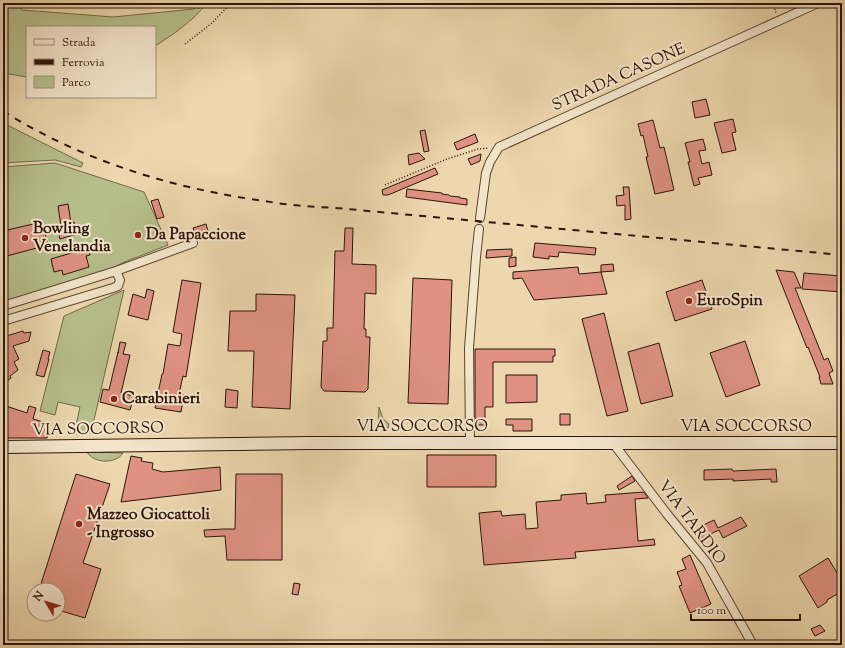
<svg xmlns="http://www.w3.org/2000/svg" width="845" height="648" viewBox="0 0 845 648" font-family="'Sorts Mill Goudy',serif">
<rect width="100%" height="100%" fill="#edd7ae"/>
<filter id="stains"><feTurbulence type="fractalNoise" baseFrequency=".005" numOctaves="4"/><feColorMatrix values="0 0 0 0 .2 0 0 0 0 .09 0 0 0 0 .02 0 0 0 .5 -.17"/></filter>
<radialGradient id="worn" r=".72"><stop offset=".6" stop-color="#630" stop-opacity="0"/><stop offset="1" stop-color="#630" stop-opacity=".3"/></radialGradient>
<path fill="#b6bf8c" stroke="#726a4a" d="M3 3H16L22 10 113 17 194 9 200 3H207C193 21 174 34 155 46V27H27V77L3 73Z
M3 123 83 163 81 167 55 160 3 163Z
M55 163 144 192 168 245 122 263 110 270 3 302V167Z
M124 290 91 433 74 434 80 407 58 402 55 415 40 411 64 316Z
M379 407 383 419 389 424 388 428H378Z
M87 452 123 453C116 464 94 464 87 452Z"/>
<path fill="#df9282" stroke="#2d1409" d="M706 99 710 115 695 118 692 102Z
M733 119 736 132 732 133 736 150 722 153 714 123Z
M653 120 660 148 664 147 674 190 655 194 646 157H648L643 135 641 136 638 124Z
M425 130 429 151 424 152 420 131Z
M475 134 478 142 457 150 454 143Z
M703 139 706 150 699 151 702 164 709 162 712 175 698 178 700 184 694 186 688 162H690L685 143Z
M419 153 425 159 409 165 408 155Z
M481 154 480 161 471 165 468 159Z
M435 168 438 174 388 195H383L382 190Z
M623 187H629L631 219 625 220V205L617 206 616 196 624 195Z
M407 189 442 193V194L449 195 450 196 460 197V198L467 199V205L406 197Z
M158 199 164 217 157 219 151 201Z
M68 204 71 223 74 222 77 234 60 239 57 227 61 226 58 206Z
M42 222 48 245 3 257V231Z
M206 224 209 234 196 238 193 228Z
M345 228H353L352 264 376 265V294L365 293 364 329H366V337H370L368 389 365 392 324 391 321 387 323 341H327V328H333L335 251H344Z
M535 243 596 248 595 255 559 252 558 257 549 256V259L533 257Z
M88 248 90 255 86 256 89 267 63 275 62 270 54 272 51 259Z
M512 249V256L486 258 487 250Z
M516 257V266L509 267V258Z
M613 264 614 271 601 272V265Z
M578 267 579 274 601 272 607 294 534 300 522 278 513 279V272Z
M776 270 794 272 801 288H795L824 360 828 358 833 371 829 373 833 384H821L819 377H820L808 347 807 348Z
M804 273 842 276V292L802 289Z
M413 278 452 280 448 404 408 403Z
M182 280 201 283 186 377 183 376 179 394 184 395 181 412 155 408 162 374H163L168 344 180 346 182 334 173 332Z
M702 280 712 309 675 321 666 292Z
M147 289 154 291 148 320 128 315 133 294 145 298Z
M256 294 295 295 290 409 252 407 254 351H228L230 311H256Z
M604 313 628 411 607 416 582 319Z
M23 331 24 333 31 332 29 341 13 346 19 359 14 362 18 370 10 376 11 378 3 384V369L8 365 3 351V337Z
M745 341 760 385 726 397 710 353Z
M120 342 126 343 123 354 130 355 121 393 134 396 130 410 100 402 103 389 109 390 118 352V353Z
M659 343 673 396 641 404 628 352Z
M475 349H555V356H553V362H493V407H485V425H475Z
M43 350 50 352 48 359H49L44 377 36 375Z
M506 375H537V402L506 403Z
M226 389 238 391 237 408 225 407Z
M3 405 27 413 29 406 36 408 33 419 50 424 47 438H3Z
M560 414H570V425H560Z
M506 419H532V431H513V425H506Z
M427 455H496V487H427Z
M131 456 142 458 141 461 153 463 152 469 163 472 220 467 221 490 121 502Z
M732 469 733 471 776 469 777 482H771V479L733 481V479L704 480V470Z
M76 474 110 484 83 563 101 569 85 618 58 610V590H39Z
M236 474H282V560H227L225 536 205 537 204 530 224 529H235Z
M632 476 635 481 619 490 617 486Z
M644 492 648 498 635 499 638 541 654 539 655 545 575 552 576 558 484 565 479 513 501 511 502 516 525 514 526 529 538 528 536 502 561 500V495L586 493 587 504 606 502 605 495Z
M741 517 747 526 723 538 719 530 702 538 697 528 714 520 718 528Z
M690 555 711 604 690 613 679 586 682 585 677 572 686 569 682 559Z
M828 558 842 581V591L827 600V602L818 608 799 576Z
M294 583 300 584 298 595 292 594Z
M820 625 825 631 815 636 811 629Z"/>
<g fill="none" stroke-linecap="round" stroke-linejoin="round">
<defs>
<path id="minor" d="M480 218 486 173 490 162 499 147 818 3
M3 306 116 271 193 243
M3 321 113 288 118 286 120 280 116 271
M470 443 469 348 476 257 479 229
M613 443 667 514 707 563 753 645"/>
<path id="secondary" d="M3 447 310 443H842"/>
</defs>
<use href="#minor" stroke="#5d4532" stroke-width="10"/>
<use href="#secondary" stroke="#2d1409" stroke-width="14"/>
<path stroke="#2d1409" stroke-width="1.5" stroke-dasharray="1 2" stroke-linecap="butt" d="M773 3 776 13
M185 44 212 23 231 3
M385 185 447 159 478 149 489 148"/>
<use href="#minor" stroke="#f3e5ca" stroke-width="8"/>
<use href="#secondary" stroke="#f3e5ca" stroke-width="12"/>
<path stroke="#2d1409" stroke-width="2" stroke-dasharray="7 7" stroke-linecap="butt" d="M3 111C66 151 143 179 217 193 236 197 257 200 277 203 303 207 331 207 358 210L842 255"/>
</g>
<g fill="#8f2418" stroke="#f3e5ca" stroke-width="1.5">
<circle cx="138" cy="235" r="4"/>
<circle cx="25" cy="238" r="4"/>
<circle cx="689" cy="301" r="4"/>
<circle cx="114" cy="399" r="4"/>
<circle cx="79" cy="524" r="4"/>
</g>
<g text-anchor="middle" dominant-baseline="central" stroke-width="4" stroke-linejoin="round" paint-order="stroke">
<g font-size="16" fill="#2d1409" stroke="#f3e5ca">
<text transform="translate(619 78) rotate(-24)">STRADA CASONE</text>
<text x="422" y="427">VIA SOCCORSO</text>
<text x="746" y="427">VIA SOCCORSO</text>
<text transform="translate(98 430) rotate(-1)">VIA SOCCORSO</text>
<text transform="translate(691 523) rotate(53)">VIA TARDIO</text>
</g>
<g font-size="16" font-weight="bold" fill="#2d1409" stroke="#f3e5ca" text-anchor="start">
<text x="33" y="229">Bowling<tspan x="33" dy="18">Venelandia</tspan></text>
<text x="146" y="235">Da Papaccione</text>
<text x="697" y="301">EuroSpin</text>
<text x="122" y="399">Carabinieri</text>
<text x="87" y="515">Mazzeo Giocattoli<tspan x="87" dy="18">- Ingrosso</tspan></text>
</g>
</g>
<rect width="845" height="648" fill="none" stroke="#edd7ae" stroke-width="16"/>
<rect x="4" y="4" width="837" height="640" fill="none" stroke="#2d1409" stroke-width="2"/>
<rect x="8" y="8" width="829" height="632" fill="none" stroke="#2d1409"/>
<rect x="26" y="26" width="130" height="72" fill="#f3e5ca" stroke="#a4917d"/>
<rect x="34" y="39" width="20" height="6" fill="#f3e5ca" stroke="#a4917d"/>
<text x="62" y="46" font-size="12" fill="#2d1409">Strada</text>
<rect x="34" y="59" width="20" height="6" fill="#2d1409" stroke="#a4917d"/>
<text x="62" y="66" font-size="12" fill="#2d1409">Ferrovia</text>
<rect x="34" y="76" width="20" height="12" fill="#b6bf8c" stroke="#a4917d"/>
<text x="62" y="86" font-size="12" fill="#2d1409">Parco</text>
<g transform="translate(46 602) rotate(308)"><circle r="19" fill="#f3e5ca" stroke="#a4917d"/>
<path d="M0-3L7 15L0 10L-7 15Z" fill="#8f2418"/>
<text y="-6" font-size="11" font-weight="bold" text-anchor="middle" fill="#2d1409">N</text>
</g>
<path d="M691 614v6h109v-6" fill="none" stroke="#2d1409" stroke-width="2"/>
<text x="697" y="614" font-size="12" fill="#2d1409" stroke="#f3e5ca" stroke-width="3" paint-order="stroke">100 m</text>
<rect width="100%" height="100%" filter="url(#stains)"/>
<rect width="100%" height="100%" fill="url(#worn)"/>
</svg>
